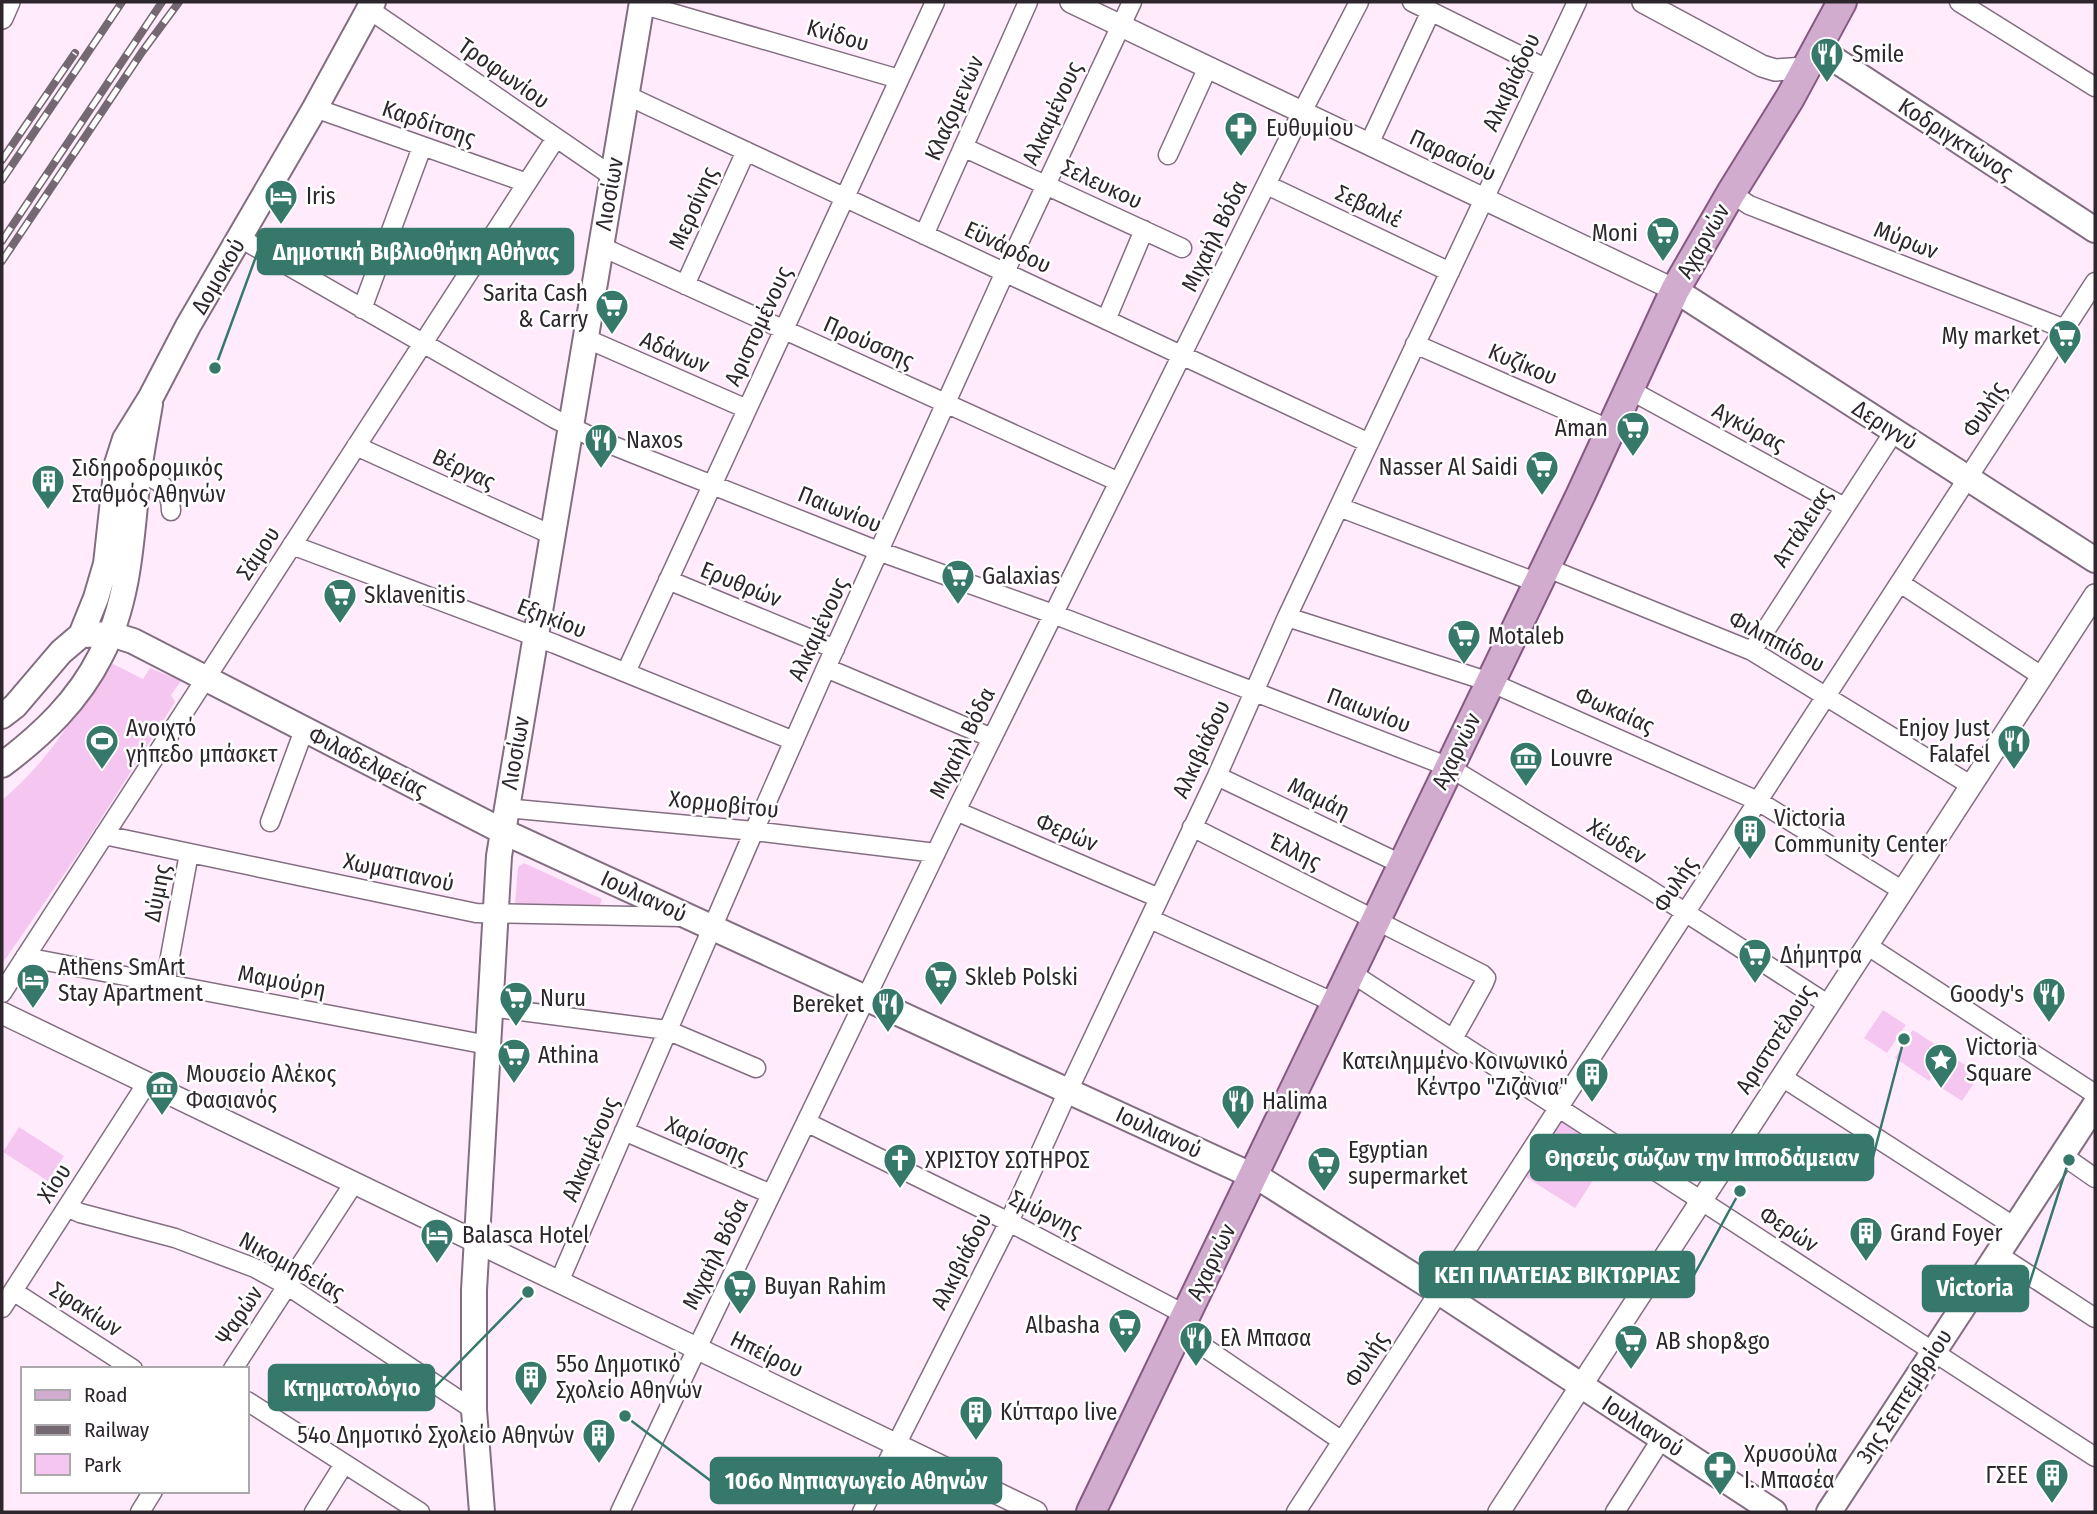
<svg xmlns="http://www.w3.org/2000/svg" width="2097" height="1514" viewBox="0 0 2097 1514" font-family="'Fira Sans Condensed',sans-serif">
<rect width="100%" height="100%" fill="#ffebfc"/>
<path fill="#f5c7f0" d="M113 664 143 679 150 668 181 681 171 695 175 702 87 841 2 964V800C44 766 77 715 102 668Z
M524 863 602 899 600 905 515 904 518 867Z
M1883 1010 1906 1025 1887 1053 1864 1038Z
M1913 1030 1948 1053 1929 1081 1895 1058Z
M1954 1058 1980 1074 1962 1101 1937 1085Z
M1560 1119 1612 1151 1575 1208 1524 1176Z
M19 1127 64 1156 48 1181 3 1152Z"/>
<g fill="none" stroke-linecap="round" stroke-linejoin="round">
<defs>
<path id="minor" d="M1412 2 1545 68
M1959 2 2095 87
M641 4 899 79
M370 10 612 176
M626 95 1369 443
M315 108 527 183
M1369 144 1431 11
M963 147 1182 248
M1168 155 1208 67
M1267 185 1450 272
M1731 193 1749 205 2065 329
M924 235 1028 2
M240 238 555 419 594 438 881 552 1053 614 1449 767 1646 887 1829 1005
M600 246 1119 482
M685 285 746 151
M362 309 422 147
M1106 320 1144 230
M585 338 747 409
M1415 344 1611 430
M1630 390 1844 507
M356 446 552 535
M138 477C160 475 171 491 171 511
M1339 507 1538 583
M292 545 555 644 794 741
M1545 567 1752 651 1972 786
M668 580 835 649
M1900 583 2043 677
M1287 617 1490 682 1758 801 1903 891
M1752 651 1895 430
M826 668 992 738
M626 672 935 2
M1217 776 1401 864
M506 808 754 831 936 853
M956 811 1159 898
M270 822 304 730
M1192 827 1482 974 1486 978 1483 985 1453 1039
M104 835 476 913 682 917
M1150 919 1335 1003
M1868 946 2095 1094
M25 957 488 1045
M1350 972 2095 1457
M165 984 189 853
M2 993 556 138
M489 1007 667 1030 756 1068
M1782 1077 2015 1227
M806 1122 1009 1222 1186 1315
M624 1131 771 1194
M2062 1155 2095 1178
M67 1207 80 1213 175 1238 255 1268 288 1286 474 1410
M1997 1254 2095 1318
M559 1282 754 831 826 668 1005 272 1132 2
M13 1291 133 1369
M2 1308 147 1083
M1179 1330 1342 1441
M233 1369 354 1183
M247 1401 420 1512
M140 1512 153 1491
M314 1512 344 1464
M620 1512 700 1342 956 811 1302 112 1359 2
M862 1512 1009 1222 1068 1091 1217 776 1287 617 1577 2
M1296 1512 2095 282
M1615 1512 1662 1438"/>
<path id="tertiary" d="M1071 2 1675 290
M1643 2 1762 66 1775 70 1806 68
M2 18 9 2
M2 1013 1036 1512
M1499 1512 2095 595"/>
<path id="secondary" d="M1817 48 2095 230
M1675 290 2095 560
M81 635 111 634 133 641 502 831 1264 1181 1439 1292 1774 1512
M2 716 15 706 61 652 81 635 96 598 106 564 117 464 125 439 151 397 188 326 315 108 373 2
M2 765C42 735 78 701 101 655 127 606 131 548 136 494 139 464 145 434 150 404
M482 1512 474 1410V1290L499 856 642 2
M1829 1512 2095 1105"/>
<path id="primary" d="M1091 1512 1581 494 1675 290 1731 193 1790 98 1842 2"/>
</defs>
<use href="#minor" stroke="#836e81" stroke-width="21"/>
<use href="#tertiary" stroke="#836e81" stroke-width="24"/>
<use href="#secondary" stroke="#836e81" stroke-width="28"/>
<use href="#primary" stroke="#855981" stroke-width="32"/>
<use href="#minor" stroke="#fff" stroke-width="18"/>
<use href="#tertiary" stroke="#fff" stroke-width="21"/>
<use href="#secondary" stroke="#fff" stroke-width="24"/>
<use href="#primary" stroke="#d2acce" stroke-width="28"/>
<defs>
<path id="rail" d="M2 160 75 53
M2 180 122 2
M2 241 162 2
M2 261 142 52 179 2"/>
</defs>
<use href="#rail" stroke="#746872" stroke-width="8"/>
<use href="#rail" stroke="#fff" stroke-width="5" stroke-dasharray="16" stroke-linecap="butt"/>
</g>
<defs>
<symbol id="restaurant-pin" viewBox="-11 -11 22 30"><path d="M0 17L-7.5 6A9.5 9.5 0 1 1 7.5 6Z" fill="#36796b" stroke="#fff"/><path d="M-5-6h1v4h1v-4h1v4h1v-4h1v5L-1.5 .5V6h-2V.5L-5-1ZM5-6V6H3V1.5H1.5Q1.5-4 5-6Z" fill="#fff"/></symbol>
<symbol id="pharmacy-pin" viewBox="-11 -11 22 30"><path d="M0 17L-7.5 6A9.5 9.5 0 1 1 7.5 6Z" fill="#36796b" stroke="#fff"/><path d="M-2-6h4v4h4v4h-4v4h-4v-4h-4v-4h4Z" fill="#fff"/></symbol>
<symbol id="hotel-pin" viewBox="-11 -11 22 30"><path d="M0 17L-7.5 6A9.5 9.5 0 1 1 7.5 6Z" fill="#36796b" stroke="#fff"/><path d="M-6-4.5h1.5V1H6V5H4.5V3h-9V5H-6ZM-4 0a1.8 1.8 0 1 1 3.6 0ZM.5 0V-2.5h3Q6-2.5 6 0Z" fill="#fff"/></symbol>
<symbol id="supermarket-pin" viewBox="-11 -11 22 30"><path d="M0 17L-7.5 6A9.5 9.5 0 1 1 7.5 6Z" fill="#36796b" stroke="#fff"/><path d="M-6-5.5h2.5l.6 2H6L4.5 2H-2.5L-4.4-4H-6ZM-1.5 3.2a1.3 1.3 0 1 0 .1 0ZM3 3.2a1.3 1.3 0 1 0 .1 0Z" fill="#fff"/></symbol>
<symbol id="building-pin" viewBox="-11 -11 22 30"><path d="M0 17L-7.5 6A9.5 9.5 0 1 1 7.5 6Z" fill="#36796b" stroke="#fff"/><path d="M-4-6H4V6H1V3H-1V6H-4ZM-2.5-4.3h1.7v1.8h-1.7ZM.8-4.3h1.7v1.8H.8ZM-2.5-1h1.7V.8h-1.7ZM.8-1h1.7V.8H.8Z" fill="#fff"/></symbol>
<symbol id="stadium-pin" viewBox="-11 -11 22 30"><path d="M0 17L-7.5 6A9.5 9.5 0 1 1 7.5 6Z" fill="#36796b" stroke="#fff"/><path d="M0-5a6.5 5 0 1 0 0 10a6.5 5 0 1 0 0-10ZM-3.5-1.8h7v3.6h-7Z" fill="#fff"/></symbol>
<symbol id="museum-pin" viewBox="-11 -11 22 30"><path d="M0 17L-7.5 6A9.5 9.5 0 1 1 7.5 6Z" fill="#36796b" stroke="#fff"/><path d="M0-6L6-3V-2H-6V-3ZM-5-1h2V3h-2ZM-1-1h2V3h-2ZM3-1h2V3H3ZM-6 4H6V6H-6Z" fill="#fff"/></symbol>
<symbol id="sight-pin" viewBox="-11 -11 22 30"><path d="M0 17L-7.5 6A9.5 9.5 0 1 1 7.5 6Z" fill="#36796b" stroke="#fff"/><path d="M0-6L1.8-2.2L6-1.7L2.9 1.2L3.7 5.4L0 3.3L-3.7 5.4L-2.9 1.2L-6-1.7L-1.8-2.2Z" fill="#fff"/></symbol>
<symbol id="church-pin" viewBox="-11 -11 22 30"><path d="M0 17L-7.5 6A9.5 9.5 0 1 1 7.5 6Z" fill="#36796b" stroke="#fff"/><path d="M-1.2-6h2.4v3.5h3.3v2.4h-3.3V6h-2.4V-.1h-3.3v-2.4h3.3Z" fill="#fff"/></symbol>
</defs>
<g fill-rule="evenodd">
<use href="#restaurant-pin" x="1808" y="35" width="38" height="52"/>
<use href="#pharmacy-pin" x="1222" y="109" width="38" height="52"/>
<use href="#hotel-pin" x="262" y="177" width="38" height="52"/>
<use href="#supermarket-pin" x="1644" y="214" width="38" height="52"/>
<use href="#supermarket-pin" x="593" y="287" width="38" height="52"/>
<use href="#supermarket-pin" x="2046" y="317" width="38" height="52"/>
<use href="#supermarket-pin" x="1614" y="409" width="38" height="52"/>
<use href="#restaurant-pin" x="582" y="421" width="38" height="52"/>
<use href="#supermarket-pin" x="1523" y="448" width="38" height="52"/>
<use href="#building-pin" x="29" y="462" width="38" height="52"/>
<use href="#supermarket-pin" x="939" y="557" width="38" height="52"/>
<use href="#supermarket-pin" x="321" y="576" width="38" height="52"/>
<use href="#supermarket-pin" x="1445" y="617" width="38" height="52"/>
<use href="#stadium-pin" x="83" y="722" width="38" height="52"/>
<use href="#restaurant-pin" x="1995" y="722" width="38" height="52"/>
<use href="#museum-pin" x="1507" y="739" width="38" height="52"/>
<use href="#building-pin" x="1731" y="812" width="38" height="52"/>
<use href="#supermarket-pin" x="1736" y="936" width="38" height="52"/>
<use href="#supermarket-pin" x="922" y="958" width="38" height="52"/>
<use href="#hotel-pin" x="14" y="961" width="38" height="52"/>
<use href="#restaurant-pin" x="2030" y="975" width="38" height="52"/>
<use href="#supermarket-pin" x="497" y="979" width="38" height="52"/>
<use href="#restaurant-pin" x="869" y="985" width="38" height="52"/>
<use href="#supermarket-pin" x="495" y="1036" width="38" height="52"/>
<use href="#sight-pin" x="1922" y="1041" width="38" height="52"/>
<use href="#building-pin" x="1573" y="1055" width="38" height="52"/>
<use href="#museum-pin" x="143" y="1068" width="38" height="52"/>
<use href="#restaurant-pin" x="1219" y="1082" width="38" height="52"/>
<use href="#church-pin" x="881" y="1141" width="38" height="52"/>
<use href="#supermarket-pin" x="1305" y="1144" width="38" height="52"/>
<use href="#building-pin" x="1847" y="1214" width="38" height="52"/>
<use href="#hotel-pin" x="418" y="1216" width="38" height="52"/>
<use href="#supermarket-pin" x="721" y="1267" width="38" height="52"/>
<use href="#supermarket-pin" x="1106" y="1306" width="38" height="52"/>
<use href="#restaurant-pin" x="1177" y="1319" width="38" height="52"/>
<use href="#supermarket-pin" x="1612" y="1322" width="38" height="52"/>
<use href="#building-pin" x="512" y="1358" width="38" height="52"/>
<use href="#building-pin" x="957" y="1393" width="38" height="52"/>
<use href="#building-pin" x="580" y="1416" width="38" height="52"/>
<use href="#pharmacy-pin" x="1701" y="1448" width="38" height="52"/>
<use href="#building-pin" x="2033" y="1456" width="38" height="52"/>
</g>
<g text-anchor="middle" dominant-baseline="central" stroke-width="5" stroke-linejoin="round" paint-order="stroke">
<g font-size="23" fill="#2e262d" stroke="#fff">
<text transform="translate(838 35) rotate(16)">Κνίδου</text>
<text transform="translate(504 73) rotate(35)">Τροφωνίου</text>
<text transform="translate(1511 82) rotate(-65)">Αλκιβιάδου</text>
<text transform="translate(954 108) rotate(-66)">Κλαζομενών</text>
<text transform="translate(1052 113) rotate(-65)">Αλκαμένους</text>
<text transform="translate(429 123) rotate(19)">Καρδίτσης</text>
<text transform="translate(1956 139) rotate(33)">Κοδριγκτώνος</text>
<text transform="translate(1453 155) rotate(25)">Παρασίου</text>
<text transform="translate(1102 184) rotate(25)">Σελευκου</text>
<text transform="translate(609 194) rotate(-80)">Λιοσίων</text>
<text transform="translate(1369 206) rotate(25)">Σεβαλιέ</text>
<text transform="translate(693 208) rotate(-66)">Μερσίνης</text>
<text transform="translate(1214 236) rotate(-64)">Μιχαήλ Βόδα</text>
<text transform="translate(1906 240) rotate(21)">Μύρων</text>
<text transform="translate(1703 241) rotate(-60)">Αχαρνών</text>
<text transform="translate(1008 247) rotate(25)">Εϋνάρδου</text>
<text transform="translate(218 276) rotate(-60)">Δομοκού</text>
<text transform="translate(758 326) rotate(-65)">Αριστομένους</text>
<text transform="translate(869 342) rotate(24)">Προύσσης</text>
<text transform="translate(675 352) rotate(23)">Αδάνων</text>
<text transform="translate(1523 364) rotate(23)">Κυζίκου</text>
<text transform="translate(1984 409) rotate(-57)">Φυλής</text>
<text transform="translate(1885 425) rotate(33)">Δεριγνύ</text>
<text transform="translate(1749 427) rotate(28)">Αγκύρας</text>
<text transform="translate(464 469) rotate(25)">Βέργας</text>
<text transform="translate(840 509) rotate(22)">Παιωνίου</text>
<text transform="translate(1802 527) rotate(-57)">Αττάλειας</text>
<text transform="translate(258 553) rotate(-57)">Σάμου</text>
<text transform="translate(741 584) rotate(22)">Ερυθρών</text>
<text transform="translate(552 618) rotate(21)">Εξηκίου</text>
<text transform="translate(818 629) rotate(-65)">Αλκαμένους</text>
<text transform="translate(1777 641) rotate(28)">Φιλιππίδου</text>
<text transform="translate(1369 710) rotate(21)">Παιωνίου</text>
<text transform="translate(1615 710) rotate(24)">Φωκαίας</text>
<text transform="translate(962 743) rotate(-64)">Μιχαήλ Βόδα</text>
<text transform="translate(1201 749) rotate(-65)">Αλκιβιάδου</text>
<text transform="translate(1456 751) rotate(-64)">Αχαρνών</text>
<text transform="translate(515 753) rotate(-80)">Λιοσίων</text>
<text transform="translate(368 762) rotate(27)">Φιλαδελφείας</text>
<text transform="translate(1319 798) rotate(26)">Μαμάη</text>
<text transform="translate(724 804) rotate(6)">Χορμοβίτου</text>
<text transform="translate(1067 832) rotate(23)">Φερών</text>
<text transform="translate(1617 841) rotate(32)">Χέυδεν</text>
<text transform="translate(1295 851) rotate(26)">Έλλης</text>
<text transform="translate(399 872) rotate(12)">Χωματιανού</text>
<text transform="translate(1675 884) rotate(-57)">Φυλής</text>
<text transform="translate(157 893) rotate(-79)">Δύμης</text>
<text transform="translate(644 896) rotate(25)">Ιουλιανού</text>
<text transform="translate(282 981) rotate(11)">Μαμούρη</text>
<text transform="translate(1775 1039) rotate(-57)">Αριστοτέλους</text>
<text transform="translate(1159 1132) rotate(25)">Ιουλιανού</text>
<text transform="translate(707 1140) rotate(23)">Χαρίσσης</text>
<text transform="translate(590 1149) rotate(-67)">Αλκαμένους</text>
<text transform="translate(54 1183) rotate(-57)">Χίου</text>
<text transform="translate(1046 1214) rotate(27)">Σμύρνης</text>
<text transform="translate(1789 1229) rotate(33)">Φερών</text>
<text transform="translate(715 1254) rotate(-64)">Μιχαήλ Βόδα</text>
<text transform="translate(961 1261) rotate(-63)">Αλκιβιάδου</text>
<text transform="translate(1211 1262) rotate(-64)">Αχαρνών</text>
<text transform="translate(292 1266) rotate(29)">Νικομηδείας</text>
<text transform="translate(86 1309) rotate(33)">Σφακίων</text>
<text transform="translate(239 1315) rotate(-56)">Ψαρών</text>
<text transform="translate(767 1354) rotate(26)">Ηπείρου</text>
<text transform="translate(1366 1359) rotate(-57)">Φυλής</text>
<text transform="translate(1904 1396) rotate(-57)">3ης Σεπτεμβρίου</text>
<text transform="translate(1643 1426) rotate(33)">Ιουλιανού</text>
</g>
<g font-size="23" fill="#2e262d" stroke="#fff" text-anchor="start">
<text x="1852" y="54">Smile</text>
<text x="1266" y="128">Ευθυμίου</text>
<text x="306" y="196">Iris</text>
<text x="1638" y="233" text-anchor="end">Moni</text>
<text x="588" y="293" text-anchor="end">Sarita Cash<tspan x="588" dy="26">&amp; Carry</tspan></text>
<text x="2040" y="336" text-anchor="end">My market</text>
<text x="1608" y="428" text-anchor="end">Aman</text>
<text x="626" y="440">Naxos</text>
<text x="1518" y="467" text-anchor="end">Nasser Al Saidi</text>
<text x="72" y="468">Σιδηροδρομικός<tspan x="72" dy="26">Σταθμός Αθηνών</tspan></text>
<text x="982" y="576">Galaxias</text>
<text x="364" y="595">Sklavenitis</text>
<text x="1488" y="636">Motaleb</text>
<text x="126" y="728">Ανοιχτό<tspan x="126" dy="26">γήπεδο μπάσκετ</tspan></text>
<text x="1990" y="728" text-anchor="end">Enjoy Just<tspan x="1990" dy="26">Falafel</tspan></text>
<text x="1550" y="758">Louvre</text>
<text x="1774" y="818">Victoria<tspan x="1774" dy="26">Community Center</tspan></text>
<text x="1780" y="955">Δήμητρα</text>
<text x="58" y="967">Athens SmArt<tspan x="58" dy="26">Stay Apartment</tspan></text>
<text x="965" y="977">Skleb Polski</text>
<text x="2024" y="994" text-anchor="end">Goody's</text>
<text x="540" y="998">Nuru</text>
<text x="864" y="1004" text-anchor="end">Bereket</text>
<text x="1966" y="1047">Victoria<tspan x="1966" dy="26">Square</tspan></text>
<text x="538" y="1055">Athina</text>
<text x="1568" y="1061" text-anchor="end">Κατειλημμένο Κοινωνικό<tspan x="1568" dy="26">Κέντρο "Ζιζάνια"</tspan></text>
<text x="186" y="1074">Μουσείο Αλέκος<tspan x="186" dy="26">Φασιανός</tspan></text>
<text x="1262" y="1101">Halima</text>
<text x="1348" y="1150">Egyptian<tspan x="1348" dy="26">supermarket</tspan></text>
<text x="925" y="1160">ΧΡΙΣΤΟΥ ΣΩΤΗΡΟΣ</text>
<text x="1890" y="1233">Grand Foyer</text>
<text x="462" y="1235">Balasca Hotel</text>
<text x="764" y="1286">Buyan Rahim</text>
<text x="1100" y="1325" text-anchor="end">Albasha</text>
<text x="1220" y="1338">Ελ Μπασα</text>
<text x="1656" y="1341">AB shop&amp;go</text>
<text x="556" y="1364">55ο Δημοτικό<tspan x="556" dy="26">Σχολείο Αθηνών</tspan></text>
<text x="1000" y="1412">Κύτταρο live</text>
<text x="574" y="1435" text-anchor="end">54ο Δημοτικό Σχολείο Αθηνών</text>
<text x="1744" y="1454">Χρυσούλα<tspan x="1744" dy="26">Ι. Μπασέα</tspan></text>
<text x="2028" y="1475" text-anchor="end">ΓΣΕΕ</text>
</g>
</g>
<path fill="none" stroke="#36796b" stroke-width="2.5" d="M215 368L258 251M1904 1039L1873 1157M1740 1191L1694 1275M2069 1160L2028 1288M528 1292L434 1388M625 1416L711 1481"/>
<g fill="#36796b" stroke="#fff" stroke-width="2.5">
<circle cx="215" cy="368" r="7"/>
<circle cx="1904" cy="1039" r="7"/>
<circle cx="1740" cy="1191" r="7"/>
<circle cx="2069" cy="1160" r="7"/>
<circle cx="528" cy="1292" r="7"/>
<circle cx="625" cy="1416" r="7"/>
</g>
<g fill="#36796b" stroke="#36796b" stroke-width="2.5">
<rect x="258" y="229" width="315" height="45" rx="7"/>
<rect x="1531" y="1135" width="342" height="45" rx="7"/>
<rect x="1420" y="1252" width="274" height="45" rx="7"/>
<rect x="1923" y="1266" width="105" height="45" rx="7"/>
<rect x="269" y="1365" width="165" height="45" rx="7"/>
<rect x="711" y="1458" width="290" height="45" rx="7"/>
</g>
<g font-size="24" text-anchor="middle" font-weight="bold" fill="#fff">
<text x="416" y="260">Δημοτική Βιβλιοθήκη Αθήνας</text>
<text x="1702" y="1166">Θησεύς σώζων την Ιπποδάμειαν</text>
<text x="1557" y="1283">ΚΕΠ ΠΛΑΤΕΙΑΣ ΒΙΚΤΩΡΙΑΣ</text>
<text x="1975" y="1296">Victoria</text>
<text x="352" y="1396">Κτηματολόγιο</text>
<text x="856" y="1489">106ο Νηπιαγωγείο Αθηνών</text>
</g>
<rect width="2097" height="1514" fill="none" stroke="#2e262d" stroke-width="7"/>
<rect x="21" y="1367" width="228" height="126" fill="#ffffff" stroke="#aba8ab" stroke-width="2"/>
<rect x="35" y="1390" width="35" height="10" fill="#d2acce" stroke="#aba8ab" stroke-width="2"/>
<text x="84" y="1402" font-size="21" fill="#2e262d">Road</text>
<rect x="35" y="1425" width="35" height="10" fill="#746872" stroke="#aba8ab" stroke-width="2"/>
<text x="84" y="1437" font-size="21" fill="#2e262d">Railway</text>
<rect x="35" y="1454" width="35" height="21" fill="#f5c7f0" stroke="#aba8ab" stroke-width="2"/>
<text x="84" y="1472" font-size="21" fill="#2e262d">Park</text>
</svg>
